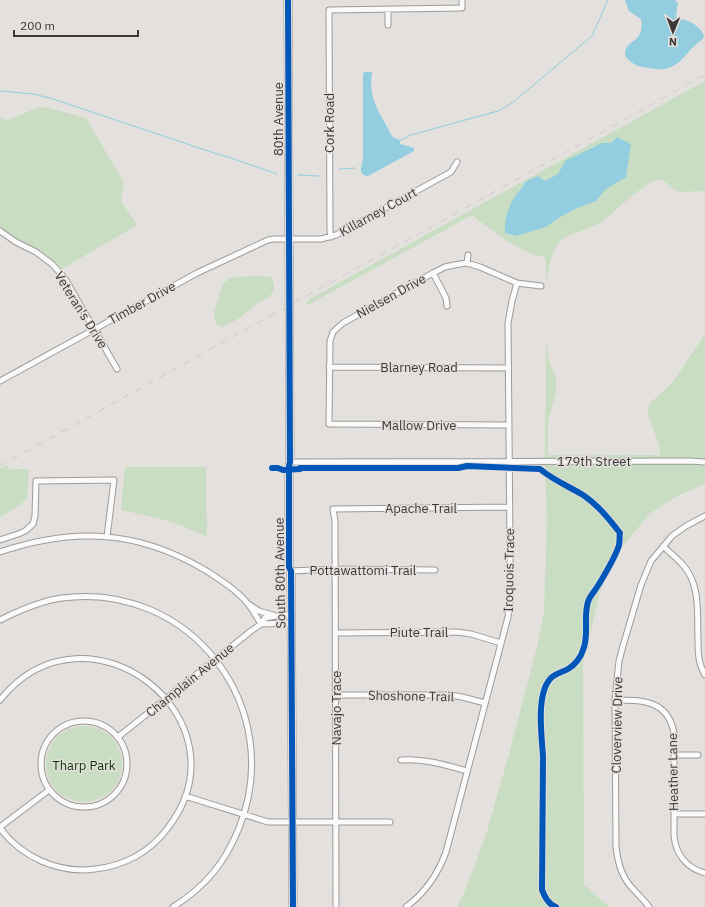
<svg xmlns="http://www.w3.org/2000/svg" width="705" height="907" viewBox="0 0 705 907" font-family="'IBM Plex Sans',sans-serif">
<rect width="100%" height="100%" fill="#e3e0de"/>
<path fill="#c8ddc1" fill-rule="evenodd" d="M705 81V191L679 192C671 190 668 181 659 180 647 180 620 207 610 215 605 220 598 224 592 227 581 232 568 233 559 243 551 253 549 267 546 280V258C514 249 498 235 472 215L306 306 308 300ZM611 143 606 189 596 201 575 209 557 219 546 227 516 236 515 197 523 187 525 182 538 176 545 181 558 174 561 168Z
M45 107 86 118 123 181V190L121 201 137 225 62 269C55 263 49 256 40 251 26 243 12 238 0 226V117L3 119 8 120 37 108Z
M264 276 271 277C273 281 275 285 274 289 271 299 260 301 253 307 245 313 236 321 227 325 218 331 213 320 214 312L223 284 231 277Z
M705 334V459L692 458H545L546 337 548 357 556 380V392L548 421V455H660L659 445 647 411 650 403 664 391 675 379Z
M691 463 705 464V484L677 496 650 513 623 546 600 592 583 664 584 885 609 907H457L464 893 485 838 508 758 538 643 544 611 547 523 545 465Z
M7 465 10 469H29L27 499 13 510 0 517V469Z
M125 467H206L207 537 183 526 158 518 121 510Z
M46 764a38 38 0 1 1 76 0a38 38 0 1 1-76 0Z"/>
<path fill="#92cde0" d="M625 0H675L678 3 676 15 677 19C689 19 698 25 704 35L703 39C682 53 680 75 649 68 644 67 638 67 634 64 630 61 625 58 625 53 627 38 645 44 641 19L629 11Z
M364 72H372C368 101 380 112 392 136L394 138 400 140V144L414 148V151L368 176C357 175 362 166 363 158V75Z
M617 137 631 144 626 177 606 189 596 201 575 209 557 219 546 227 516 236 505 233C504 220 508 206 516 195 519 191 523 187 525 182L538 176 545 181 558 174 565 161 602 143H611Z"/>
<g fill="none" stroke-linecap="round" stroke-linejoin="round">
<path stroke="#92cde0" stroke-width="1" d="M0 91 33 94 50 98 214 153 231 158 277 174
M399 141 411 135 498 111 512 103 592 36 608 0
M339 169 355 168
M298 175 319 176"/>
<defs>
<path id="street" d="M388 10V25
M0 231 16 242 36 252 52 264 64 277 117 369
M331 237 330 231 329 10 462 8V0
M467 263 468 255
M433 273 446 298 447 306
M329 367 508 368
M0 381 197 273 268 240 274 239H321L336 235 451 172 457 162
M509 425 329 424 330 341 333 332 343 323 433 273 445 267 454 265 467 263 480 267 517 283 541 286
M290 462 690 461 705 462
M0 540 18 534 25 531 33 524 35 516 36 481 114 480 107 537
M663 546C669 552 677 558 683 565 701 585 697 615 698 639 698 652 698 663 705 675
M0 552C74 527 137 530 205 570 219 579 237 590 248 604 253 610 257 618 261 624
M291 571 335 569 435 570
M250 605 259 611 273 615
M0 620C20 610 40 601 62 598 191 581 287 708 239 828 225 863 205 887 173 907
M261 624 292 623
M336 633 457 632 471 634 501 643
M336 695H450L462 697 485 703
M0 700C87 591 253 719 167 829 150 852 124 866 95 869 59 874 21 857 0 828
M615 700C642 700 668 700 674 733V836C676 855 687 868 705 873
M41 764a43 43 0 1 1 86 0a43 43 0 1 1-86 0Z
M118 737 251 631 261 624 265 618 276 616 292 615
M674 755H698
M401 760C423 758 446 765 467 771
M185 796 268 822H390
M674 814H705
M0 827 49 790
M336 907 335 521 333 509 509 507
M406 907C425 893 438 874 446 852L508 617 510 602V545L508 323 512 301 517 283
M649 907C645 901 639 896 634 890 622 878 618 864 616 847L615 700 619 661 623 646 641 585 651 561 672 536 686 526 705 516"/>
<path id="secondary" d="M288 0 290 462 289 466V567L291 571 293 907"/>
</defs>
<use href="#street" stroke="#9d9b99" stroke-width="7"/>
<use href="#secondary" stroke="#9d9b99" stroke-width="9"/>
<use href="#street" stroke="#fbfafa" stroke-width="5"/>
<use href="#secondary" stroke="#fbfafa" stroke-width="7"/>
<path stroke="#cccccb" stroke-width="1" stroke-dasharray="7 7" stroke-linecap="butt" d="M0 466 705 75"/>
<defs>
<path id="cycleway" d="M288 0 290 462 289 466V567L291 571 293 907
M272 468H278L283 470 300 469V468H458L467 466 540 469C553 480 568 486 583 495 598 505 609 519 620 533 619 537 620 542 619 545 616 556 605 574 599 584 596 589 592 594 589 599 582 615 590 634 583 650 581 657 575 665 568 669 563 672 557 673 552 677 535 692 542 737 543 757L542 890C545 897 548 904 556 907"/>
</defs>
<use href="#cycleway" stroke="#e4dfdd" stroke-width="8"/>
<use href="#cycleway" stroke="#0057b8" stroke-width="6"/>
</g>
<g text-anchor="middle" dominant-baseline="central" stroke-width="3" stroke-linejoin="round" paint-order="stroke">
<g font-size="13" fill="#3b3938" stroke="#e4dfdd">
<text transform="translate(278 119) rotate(-90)">80th Avenue</text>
<text transform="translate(329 123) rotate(-90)">Cork Road</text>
<text transform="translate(378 212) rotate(-29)">Killarney Court</text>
<text transform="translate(391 296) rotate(-29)">Nielsen Drive</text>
<text transform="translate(142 303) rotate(-29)">Timber Drive</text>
<text transform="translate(81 310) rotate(58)">Veteran's Drive</text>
<text x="419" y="367">Blarney Road</text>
<text x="419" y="425">Mallow Drive</text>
<text x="594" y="461">179th Street</text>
<text x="421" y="508">Apache Trail</text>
<text x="363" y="570">Pottawattomi Trail</text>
<text transform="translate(509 570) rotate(-89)">Iroquois Trace</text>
<text transform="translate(280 573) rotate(-91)">South 80th Avenue</text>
<text x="419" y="632">Piute Trail</text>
<text transform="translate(190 680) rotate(-39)">Champlain Avenue</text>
<text transform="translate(411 696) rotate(1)">Shoshone Trail</text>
<text transform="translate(336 708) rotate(-90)">Navajo Trace</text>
<text transform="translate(617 725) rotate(-89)">Cloverview Drive</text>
<text transform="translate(673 772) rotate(-91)">Heather Lane</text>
</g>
<g font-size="13" fill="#053600" stroke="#e4dfdd">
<text x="84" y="765">Tharp Park</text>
</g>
</g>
<g transform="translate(673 32) rotate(181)" stroke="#e4dfdd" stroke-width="3" paint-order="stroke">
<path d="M0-3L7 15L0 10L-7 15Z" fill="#3b3938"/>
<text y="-6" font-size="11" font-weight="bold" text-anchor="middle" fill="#3b3938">N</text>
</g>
<path d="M14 30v6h124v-6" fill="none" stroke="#3b3938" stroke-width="2"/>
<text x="20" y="30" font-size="12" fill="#3b3938" stroke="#e4dfdd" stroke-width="3" paint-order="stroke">200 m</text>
</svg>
